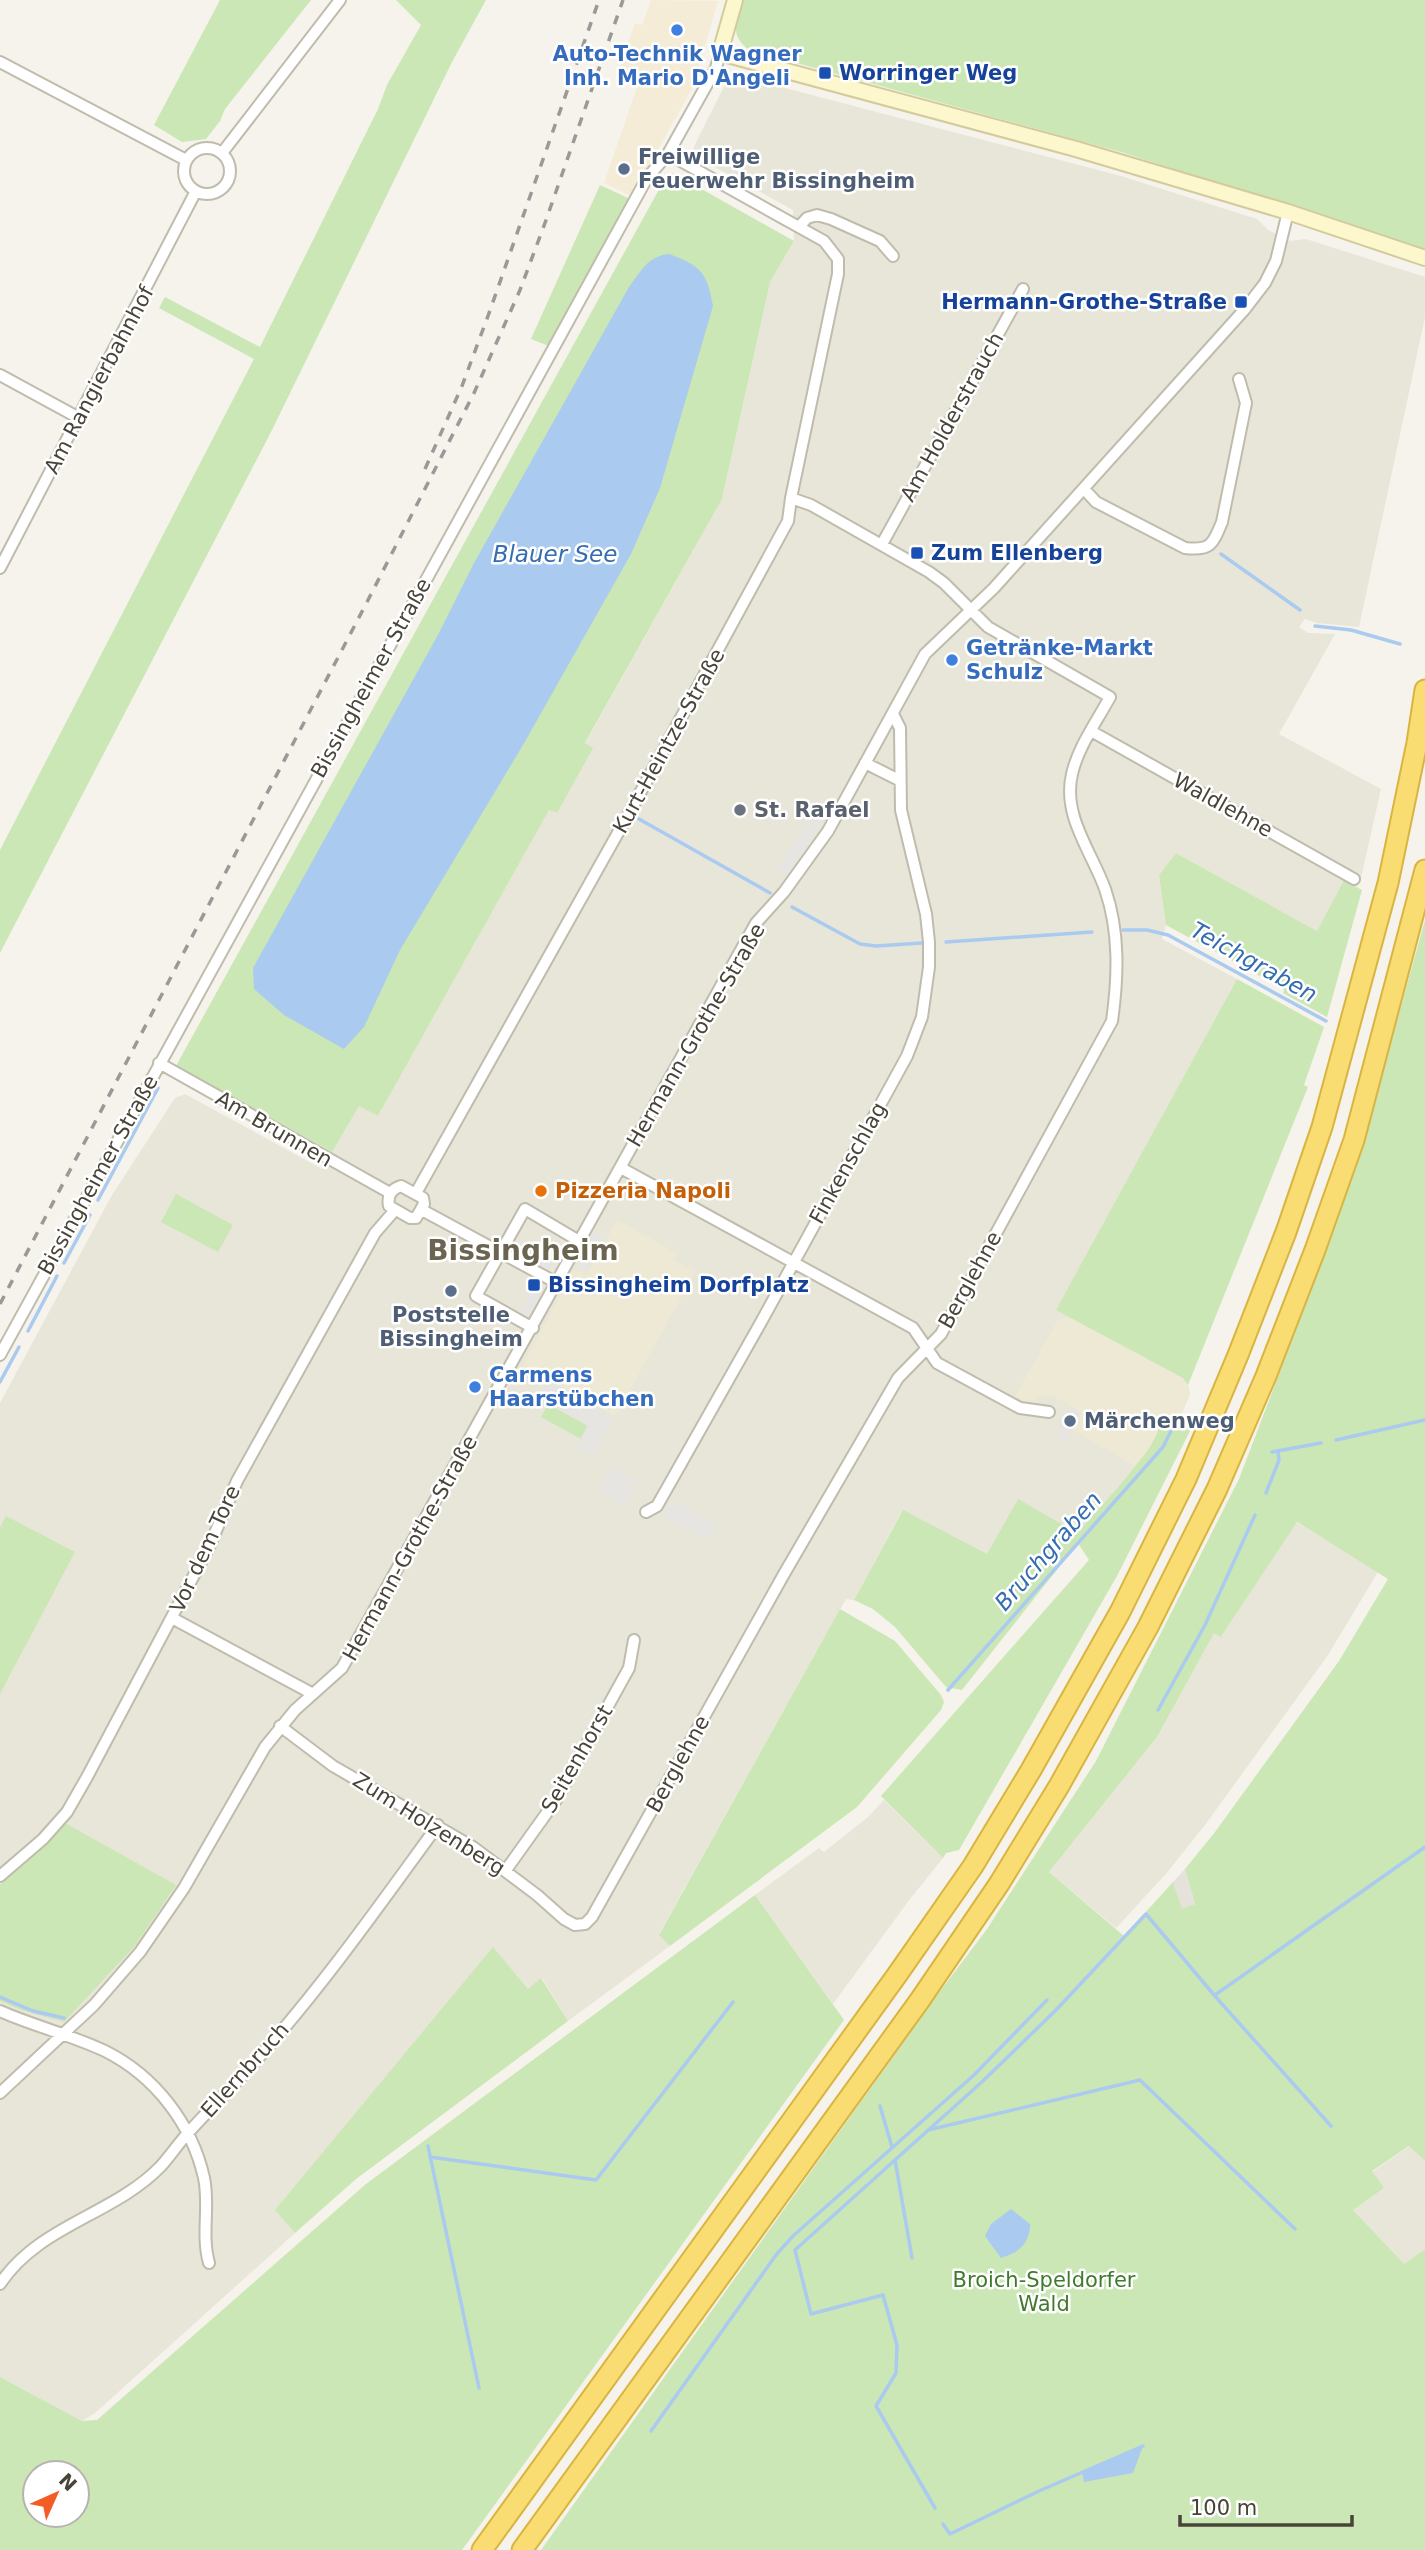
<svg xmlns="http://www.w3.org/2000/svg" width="1425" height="2550" viewBox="0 0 1425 2550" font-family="'DejaVu Sans',sans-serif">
<rect width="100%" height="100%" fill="#f5f3eb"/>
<path fill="#e8e6d9" d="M735 75 1121 176 1257 219 1268 230 1290 241 1306 239 1425 277V317L1359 627 1317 623 1305 619 1299 627 1308 633 1335 634 1279 734 1381 789 1361 878 1349 871 1317 931 1176 853 1159 875 1166 925 1162 939 1237 979 1057 1310 1183 1378 1188 1385 1190 1394 1180 1417H1167L1154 1443 1136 1466 1077 1533 988 1555 902 1511 854 1600 846 1599 659 1934 670 1946 568 2021 542 1978 528 1990 493 1948 276 2210 295 2233 95 2413 82 2421 0 2377V1403L112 1195 175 1098 185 1094 322 1169 359 1105 378 1116 549 809 556 813 592 748 585 744 722 499 770 282 794 241 793 210 695 156 693 150 698 138 727 81Z
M1296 1522 1378 1572 1328 1655 1205 1825 1165 1875 1116 1928 1049 1872 1157 1737 1214 1632 1222 1636Z
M884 1800 943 1858 910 1899 833 2004 755 1895 819 1848 824 1852 868 1817Z
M1410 2146 1425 2161V2249L1404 2265 1353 2210 1384 2188 1372 2172Z"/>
<path fill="#f5ecd7" d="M651 0 718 1 693 87 632 196 604 183 641 76 619 69 635 23 642 25Z"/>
<path fill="#e5e2dc" d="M1185 1869 1195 1904 1182 1910 1173 1882Z"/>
<path fill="#ede9d5" d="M617 1220 678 1254 674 1260 696 1271 615 1416 523 1364 575 1269 587 1275Z
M1062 1317 1073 1319 1183 1378 1188 1385 1190 1394 1180 1417H1167L1158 1427 1154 1443 1136 1466 1072 1430 1081 1412 1052 1396 1042 1395 1034 1400 1024 1401 1015 1397 1056 1323Z"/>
<path fill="#cbe7b5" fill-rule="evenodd" d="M220 0H311L225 109 220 121 206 139 182 142 154 125Z
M396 0H486L452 62 271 432 0 953V850L254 359 159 308 165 297 260 347 378 109 387 85 421 25Z
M744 0H1425V249L1121 152 749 50C728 34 737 21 744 0Z
M673 173 794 241 770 282 722 499 585 743 593 748 557 813 549 810 378 1116 359 1106 332 1152 176 1066 667 175Z
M600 185 630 199 549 346 531 339Z
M1176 853 1317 931 1344 880 1362 890 1327 1017 1283 993 1284 989 1166 925 1159 875Z
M1425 920V2161L1409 2146 1372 2171 1384 2188 1353 2210 1404 2264 1425 2249V2550H541L932 2002 987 1929 1096 1761 1239 1479 1324 1256 1362 1147ZM1297 1522 1388 1579 1339 1661 1215 1832 1185 1869 1195 1904 1182 1909 1173 1882 1124 1936 1049 1872 1157 1737 1214 1633 1221 1637Z
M1237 979 1324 1027 1304 1085 1308 1087 1188 1385 1183 1378 1056 1310Z
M176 1194 233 1225 218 1252 161 1222Z
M548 1404 588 1426 581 1439 541 1417Z
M1167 1417H1180L1192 1427 1117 1576 959 1850 946 1853 943 1858 881 1796 1089 1560 1078 1543 962 1690 946 1687 895 1627 873 1609 854 1600 903 1510 987 1554 1018 1499 1077 1533C1101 1506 1126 1479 1148 1450 1156 1439 1158 1427 1167 1417Z
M6 1516 75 1552 0 1694V1527Z
M840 1609 895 1641 941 1695 944 1702 941 1710 857 1807 670 1946 659 1935Z
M65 1823 176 1885 134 1947 64 2022 21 2010 0 2001V1885Z
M755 1895 844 2020 462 2550H0V2377L82 2421 97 2420 366 2184ZM77 2473V2515H35V2473Z
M493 1947 528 1989 541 1978 568 2021 356 2179 295 2233 275 2210Z"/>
<path fill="#e7e5e2" d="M819 802 831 809 788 878 776 871Z
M595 1231 604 1236 585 1270 577 1265Z
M513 1236 554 1259 548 1269 507 1246Z
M532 1290 543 1296 528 1321 518 1315Z
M548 1380 613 1417 593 1456 576 1447 588 1425 539 1398Z
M1072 1407 1081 1413 1065 1442 1056 1437Z
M610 1467 637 1481 624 1506 597 1492Z
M672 1500 716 1524 707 1541 663 1516Z"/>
<path fill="#aacaef" d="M669 254C701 266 707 272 713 306L660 488 631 554 523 745 400 950 364 1027 344 1049 284 1015 254 989 253 968 439 633 474 563 629 287C641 271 648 256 669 254Z
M1011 2209 1030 2224C1030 2243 1019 2253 1001 2258L985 2236 991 2224Z
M1143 2446 1133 2473 1084 2482 1082 2472Z"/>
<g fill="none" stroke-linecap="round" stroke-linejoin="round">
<path stroke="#aacaef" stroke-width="3.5" d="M1221 554 1300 610
M1315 626 1351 630 1400 644
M639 819 770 893
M792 907 860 944 876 946 922 943
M1123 930H1147L1168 935 1326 1021
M946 942 1092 932
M98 1200 158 1088
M64 1263 90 1215
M28 1331 57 1276
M0 1382 19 1347
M1336 1440 1425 1420
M1272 1452 1321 1443
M1266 1493 1279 1460 1278 1451
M948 1690 1163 1447 1171 1431
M1158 1710 1205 1625 1255 1515
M1215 1995 1425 1847
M0 1997 33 2011 64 2018
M880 2106 892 2147
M928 2130 1140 2080 1295 2229
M428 2146 479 2388
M430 2157 596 2180 733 2002
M895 2160 912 2258
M651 2431 776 2255 793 2236 974 2075 1047 2000
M935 2508 876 2406 896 2373 897 2345 883 2295 811 2314 795 2250 984 2080 1056 2010 1146 1914 1214 1995 1331 2126
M943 2524 950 2534 1039 2491 1143 2446"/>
<defs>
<path id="street" d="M0 62 186 160
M184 171a23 23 0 1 1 46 0a23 23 0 1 1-46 0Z
M222 153 340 0
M799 227 807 218 817 215 831 219 880 241 893 256
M0 375 79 418
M1085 490 1096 502 1185 548C1211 551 1213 544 1222 522L1246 403 1239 379
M882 544 1023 289
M0 568 196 191
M1091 731 1354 879
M865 763 899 780
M159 1063 390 1193
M621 1168 913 1328 937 1363 1020 1408 1049 1412
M401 1186 423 1198 424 1204 416 1218H410L389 1206C387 1196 391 1189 401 1186Z
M416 1193 633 806 788 521 791 498 838 274V259L824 241 668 154
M422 1210 557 1283
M533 1328 476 1296 525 1209 579 1241
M0 1355 647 178 668 154 716 68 720 53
M646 1512 657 1506 760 1324 907 1056 922 1017 929 967V942L926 914 901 810 900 728 893 714
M172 1618 313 1694
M280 1726 333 1766 473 1847 537 1895 564 1919 575 1925 585 1924 592 1917 784 1574 898 1378 941 1334 1112 1021C1118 978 1120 932 1105 889 1092 852 1062 816 1072 774 1078 747 1097 721 1110 697L988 627 944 583 929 572 811 505 791 498
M506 1870 556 1800 629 1668 634 1640
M0 1876 43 1839 67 1812 87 1777 210 1545 237 1481 375 1233 395 1210
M0 2011C34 2026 71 2035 105 2051 155 2076 192 2124 204 2178 210 2205 201 2235 209 2263
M0 2093 94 2005 140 1952 184 1888 265 1747 295 1710 342 1668 756 923 784 892 828 831 925 654 994 588 1245 309 1265 283 1276 261 1288 212
M0 2284C39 2225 114 2215 161 2166 170 2156 178 2144 188 2133 211 2107 237 2083 260 2056 325 1983 381 1903 438 1825"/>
<path id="secondary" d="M735 0 720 53 1076 149 1288 212 1425 258"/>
<path id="highway" d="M482 2550 897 1975 973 1866 1031 1770 1120 1612 1186 1479 1238 1355 1286 1232 1322 1127 1388 883 1417 743 1425 690
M522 2550 920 2000 999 1884 1059 1786 1148 1627 1217 1489 1266 1376 1315 1250 1354 1140 1425 870"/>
</defs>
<use href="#street" stroke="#c0bcad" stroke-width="14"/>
<use href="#secondary" stroke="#d3cb9c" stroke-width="18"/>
<use href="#highway" stroke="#d9b441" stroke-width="23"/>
<use href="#street" stroke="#fff" stroke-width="10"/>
<use href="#secondary" stroke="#fdf7cd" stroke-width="14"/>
<use href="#highway" stroke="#f9dd72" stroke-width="19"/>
<path stroke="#999" stroke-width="3.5" stroke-dasharray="9 9" stroke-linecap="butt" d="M425 469 462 386 488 316 599 0
M0 1304 367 602 474 393 520 290 545 223 623 0"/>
</g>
<g fill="#3f7fe0" stroke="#fff" stroke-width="2.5">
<circle cx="677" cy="30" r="7"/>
<circle cx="952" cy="660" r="7"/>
<circle cx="475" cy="1387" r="7"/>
</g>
<g fill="#1a4fb4" stroke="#fff" stroke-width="2.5">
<rect x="818" y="66" width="14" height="14" rx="3.5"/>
<rect x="1234" y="295" width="14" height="14" rx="3.5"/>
<rect x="910" y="546" width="14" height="14" rx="3.5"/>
<rect x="527" y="1278" width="14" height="14" rx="3.5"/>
</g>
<g fill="#5c6f8a" stroke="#fff" stroke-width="2.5">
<circle cx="624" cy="169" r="7"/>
<circle cx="451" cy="1291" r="7"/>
<circle cx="1070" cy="1421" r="7"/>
</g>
<circle fill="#6b7280" stroke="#fff" stroke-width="2.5" cx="740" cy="810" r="7"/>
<circle fill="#e8710a" stroke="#fff" stroke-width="2.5" cx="541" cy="1191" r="7"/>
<g text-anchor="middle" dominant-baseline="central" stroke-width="5" stroke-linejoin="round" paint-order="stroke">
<g font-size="21" font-weight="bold" fill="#366cbe" stroke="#fff" text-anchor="start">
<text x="677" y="54" text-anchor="middle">Auto-Technik Wagner<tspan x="677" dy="24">Inh. Mario D'Angeli</tspan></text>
<text x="966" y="648">Getränke-Markt<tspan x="966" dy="24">Schulz</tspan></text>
<text x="489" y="1375">Carmens<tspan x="489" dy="24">Haarstübchen</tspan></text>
</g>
<g font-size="21" font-weight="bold" fill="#164399" stroke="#fff" text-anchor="start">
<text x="839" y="73">Worringer Weg</text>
<text x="1227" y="302" text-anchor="end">Hermann-Grothe-Straße</text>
<text x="931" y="553">Zum Ellenberg</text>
<text x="548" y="1285">Bissingheim Dorfplatz</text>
</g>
<g font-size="21" font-weight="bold" fill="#4e5e75" stroke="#fff" text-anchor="start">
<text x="638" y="157">Freiwillige<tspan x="638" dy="24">Feuerwehr Bissingheim</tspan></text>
<text x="451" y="1315" text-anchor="middle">Poststelle<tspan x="451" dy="24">Bissingheim</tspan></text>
<text x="1084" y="1421">Märchenweg</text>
</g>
<g font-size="21" fill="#494439" stroke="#fff">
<text transform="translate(99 380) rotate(-62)">Am Rangierbahnhof</text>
<text transform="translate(952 417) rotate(-61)">Am Holderstrauch</text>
<text transform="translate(371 678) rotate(-61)">Bissingheimer Straße</text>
<text transform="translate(669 741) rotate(-61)">Kurt-Heintze-Straße</text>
<text transform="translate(1223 805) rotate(29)">Waldlehne</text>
<text transform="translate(696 1035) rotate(-60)">Hermann-Grothe-Straße</text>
<text transform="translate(274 1129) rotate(30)">Am Brunnen</text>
<text transform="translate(848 1163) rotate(-61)">Finkenschlag</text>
<text transform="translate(98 1175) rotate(-61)">Bissingheimer Straße</text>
<text transform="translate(970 1280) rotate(-61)">Berglehne</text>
<text transform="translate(410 1548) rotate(-61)">Hermann-Grothe-Straße</text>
<text transform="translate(205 1549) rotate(-65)">Vor dem Tore</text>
<text transform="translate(577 1759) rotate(-60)">Seitenhorst</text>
<text transform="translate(678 1764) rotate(-61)">Berglehne</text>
<text transform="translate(429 1824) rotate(32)">Zum Holzenberg</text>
<text transform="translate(245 2070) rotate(-48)">Ellernbruch</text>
</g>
<g font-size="21" font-weight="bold" fill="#5b616d" stroke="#fff" text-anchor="start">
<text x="754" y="810">St. Rafael</text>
</g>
<g font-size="21" font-weight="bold" fill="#c56008" stroke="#fff" text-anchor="start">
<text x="555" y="1191">Pizzeria Napoli</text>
</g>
<g font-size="21" fill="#407a2d" stroke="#fff">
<text x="1044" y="2280">Broich-Speldorfer<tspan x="1044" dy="24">Wald</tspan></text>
</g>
<g font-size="23" font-style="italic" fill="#346db2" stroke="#fff">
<text x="555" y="554">Blauer See</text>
<text transform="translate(1254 962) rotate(29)">Teichgraben</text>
<text transform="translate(1048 1551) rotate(-49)">Bruchgraben</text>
</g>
<g font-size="28" font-weight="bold" fill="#6b6450" stroke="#fff">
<text x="523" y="1250">Bissingheim</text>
</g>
</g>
<g transform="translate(56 2494) rotate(45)"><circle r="33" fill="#ffffff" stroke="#b6b4b0" stroke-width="2"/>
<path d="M0-5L12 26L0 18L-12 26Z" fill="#f35c24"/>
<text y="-10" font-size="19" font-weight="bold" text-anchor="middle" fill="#494439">N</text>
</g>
<path d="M1180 2515v10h172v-10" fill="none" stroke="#494439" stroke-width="3.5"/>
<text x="1190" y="2515" font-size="21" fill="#494439" stroke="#ffffff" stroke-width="5" paint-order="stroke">100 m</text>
</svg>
